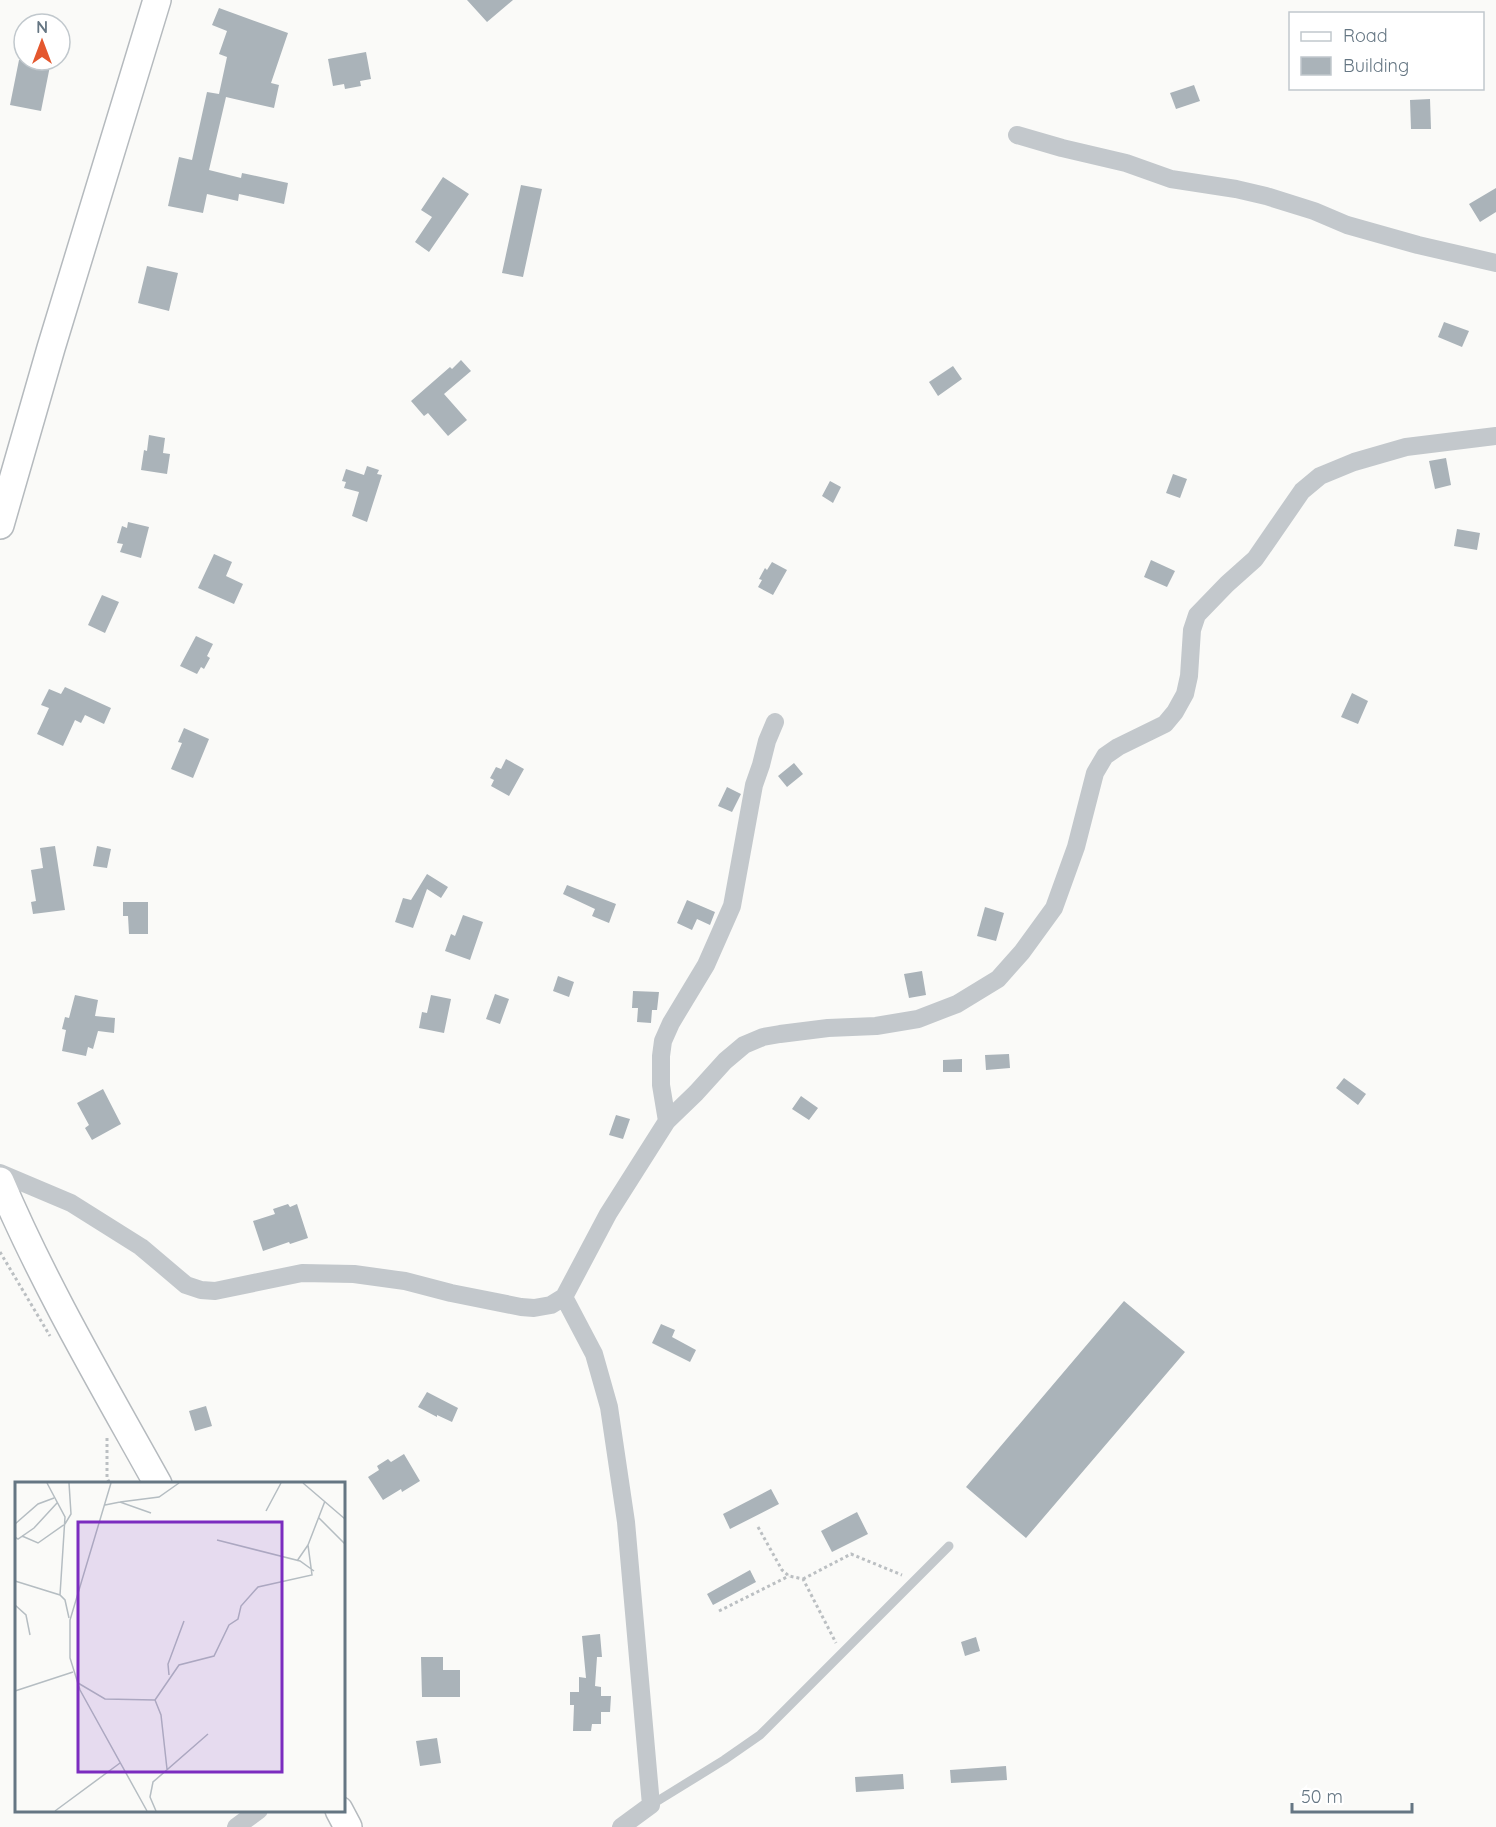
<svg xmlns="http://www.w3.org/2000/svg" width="1496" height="1827" viewBox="0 0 1496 1827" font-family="Quicksand,sans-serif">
<rect width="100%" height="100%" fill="#fafaf8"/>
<path fill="#aab3b9" d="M467 0H513L487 22Z
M219 8 288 33 271 83 279 85 274 108 226 97 209 170 241 178 242 173 288 183 284 204 239 194 238 201 207 194 203 213 168 206 179 157 192 160 207 92 219 94 227 57 219 54 227 31 212 25Z
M366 52 371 79 360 81 361 86 345 89 344 84 333 86 328 59Z
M19 60 51 61 41 111 10 105Z
M1194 85 1200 101 1176 109 1170 93Z
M1430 99 1431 129H1411L1410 100Z
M443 177 469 194 429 252 415 242 432 217 421 210Z
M521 185 542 189 523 277 502 273Z
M1496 188V212L1480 222 1469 204Z
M147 266 178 273 169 311 138 303Z
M1444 322 1469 331 1462 347 1438 337Z
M461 360 471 371 444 394 467 420 448 436 428 413 424 416 411 401 450 367 452 369Z
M953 366 962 379 938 396 929 382Z
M149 435 165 438 163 453 170 454 167 474 141 470 144 450 147 451Z
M1446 458 1451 485 1435 489 1429 461Z
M367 466 379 470 377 474 382 475 367 522 352 516 359 492 344 488 346 482 342 481 346 469 364 475Z
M1173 474 1187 479 1180 498 1166 493Z
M830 481 841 487 833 503 822 496Z
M128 522 149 527 141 558 120 552 123 544 117 543 122 526 127 528Z
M1457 529 1480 533 1477 550 1454 546Z
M214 554 232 562 226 576 243 584 234 604 198 588Z
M1151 560 1175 571 1167 587 1144 577Z
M772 562 787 570 773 595 758 587 762 580 759 579 765 568 767 570Z
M102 595 119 602 105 633 88 625Z
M196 636 213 644 207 656 210 658 204 669 201 667 197 674 180 666Z
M65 687 111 708 104 724 85 715 81 723 75 720 63 746 37 734 49 708 41 705 49 689 61 694Z
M1352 693 1368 701 1358 724 1341 717Z
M184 728 209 739 193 778 171 769 182 743 178 742Z
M506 759 524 769 509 796 491 786 494 780 490 778 496 767 501 769Z
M794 763 803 774 787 787 778 776Z
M727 787 741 794 732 812 718 806Z
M55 846 65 910 33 914 31 902 36 901 31 870 43 868 40 848Z
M97 846 111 849 107 868 93 866Z
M427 874 448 887 441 898 427 889 413 928 395 922 403 898 411 900Z
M567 885 616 904 609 923 592 916 595 909 563 894Z
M687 900 715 912 710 925 697 919 692 930 677 923Z
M123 902H148V934H129L128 916H123Z
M985 907 1004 913 996 941 977 936Z
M463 915 483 922 470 960 445 951 451 934 455 936Z
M922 971 926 995 909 998 904 974Z
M558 976 574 982 569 997 553 991Z
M633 991 659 992 657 1010H652L651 1023 637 1022 638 1008H632Z
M495 994 509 999 500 1024 486 1019Z
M75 995 98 1000 95 1016 115 1018 114 1033 98 1031 93 1049 88 1047 86 1056 62 1051 66 1030 62 1029 65 1017 69 1018Z
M431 995 451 999 444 1033 419 1028 422 1012 427 1013Z
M1009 1054 1010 1068 986 1070 985 1055Z
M962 1059V1072H943V1060Z
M1344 1078 1366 1094 1358 1105 1336 1088Z
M103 1089 121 1124 92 1140 85 1128 89 1125 77 1103Z
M801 1096 818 1108 809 1120 792 1109Z
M616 1115 630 1119 623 1139 609 1135Z
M288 1204 290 1207 297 1204 308 1238 290 1244 289 1242 263 1251 253 1221 275 1214 273 1209Z
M1124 1301 1185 1352 1026 1538 966 1487Z
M661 1324 675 1330 672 1337 696 1350 690 1362 652 1343Z
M427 1392 458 1408 452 1422 437 1415V1417L418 1407Z
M206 1406 212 1426 195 1431 189 1411Z
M404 1454 420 1481 402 1492 401 1489 383 1500 368 1477 379 1470 377 1466 388 1459 391 1462Z
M771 1489 779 1504 730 1529 723 1514Z
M857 1512 868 1534 832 1552 821 1531Z
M750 1570 756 1582 713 1605 707 1594Z
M600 1634 602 1657H597L595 1686 601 1687V1696H611L610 1712H601V1724H592L591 1731H573L574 1705H570V1692H579V1677L586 1678 582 1636Z
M976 1637 980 1651 965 1656 961 1642Z
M421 1657H443V1670H460V1697H422Z
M437 1738 441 1763 420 1766 416 1741Z
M1006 1766 1007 1780 951 1783 950 1770Z
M903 1774 904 1789 856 1792 855 1777Z"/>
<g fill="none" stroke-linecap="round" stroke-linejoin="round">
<defs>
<path id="primary" d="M0 525 51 348 157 0
M0 1181C44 1285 103 1385 158 1484
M339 1810 348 1827"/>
</defs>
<use href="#primary" stroke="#b5babe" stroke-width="30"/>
<path stroke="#bbbfc2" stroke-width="3" stroke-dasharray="3 3" stroke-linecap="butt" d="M0 1252 50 1336
M107 1438V1478L110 1484
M758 1527 782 1570 789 1576 803 1579 836 1643
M803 1579 851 1554 902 1575
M719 1611 789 1576"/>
<path stroke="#c3c8cc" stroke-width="9" d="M651 1805 724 1760 760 1735 949 1546"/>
<path stroke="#c3c8cc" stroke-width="18" d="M1017 135 1062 148 1126 163 1171 179 1236 189 1266 196 1314 211 1347 225 1418 245 1496 263
M667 1121 661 1085V1056L663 1041 671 1023 706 965 732 906 754 785 761 765 767 741 775 722
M0 1173 71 1203 141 1247 186 1285 201 1290 215 1291 302 1273 354 1274 405 1281 451 1293 521 1307 534 1308 551 1305 564 1297 608 1214 667 1121 696 1093 725 1061 744 1045 763 1037 780 1034 828 1028 876 1026 918 1019 957 1004 998 979 1022 952 1054 908 1076 847 1095 773 1105 756 1118 747 1165 724 1175 712 1185 694 1189 676 1192 630 1197 615 1227 584 1255 559 1302 491 1320 476 1354 462 1406 447 1496 436
M564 1297 594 1354 609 1407 626 1522 651 1805 621 1827
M236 1827 259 1810"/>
<use href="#primary" stroke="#fff" stroke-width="27"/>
</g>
<g transform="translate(15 1482)">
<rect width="330" height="330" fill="#fafaf8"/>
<path fill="none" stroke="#b5bdc2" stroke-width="1.5" d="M32 1 50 35 45 113M96 1 55 138V176L65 208 132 329M288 1 330 37M105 20 144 15 164 1M90 23 105 20 136 31M251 29 266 1M304 36 330 62M0 42 23 22 39 16M7 54 23 61 50 42 56 32 54 1M0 55 3 57 19 46 42 21M202 58 285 79 299 89M282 79 293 63M0 99 45 113 50 118 54 136M0 123 11 133 15 153M154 193 153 182 169 139M63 201 90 217 140 218M0 209 58 190M140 218 164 183 199 174 214 143 223 137 226 124 243 105 297 93 293 63 310 19M140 218 146 233 152 287M40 329 105 281M141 329 135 315 138 300 193 252"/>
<path fill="#7b2cbf" fill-opacity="0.15" stroke="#7b2cbf" stroke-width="3" d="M63 40H267V290H63Z"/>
<rect width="330" height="330" fill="none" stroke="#657683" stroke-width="3"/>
</g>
<rect x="1289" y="12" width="195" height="78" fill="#ffffff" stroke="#c1c8cd" stroke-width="1.5"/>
<rect x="1301" y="32" width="30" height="9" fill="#ffffff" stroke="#c1c8cd" stroke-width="1.5"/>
<text x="1343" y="42" font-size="18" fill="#657683">Road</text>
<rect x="1301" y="57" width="30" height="18" fill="#aab3b9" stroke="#c1c8cd" stroke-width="1.5"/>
<text x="1343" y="72" font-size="18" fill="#657683">Building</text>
<g transform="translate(42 42)"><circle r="28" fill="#ffffff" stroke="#c1c8cd" stroke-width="1.5"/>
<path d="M0-4.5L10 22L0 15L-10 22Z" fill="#e4572e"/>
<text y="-9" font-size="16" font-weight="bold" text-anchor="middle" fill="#657683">N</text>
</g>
<path d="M1292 1803v9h120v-9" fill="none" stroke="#657683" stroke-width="3"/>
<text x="1301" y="1803" font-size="18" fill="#657683" stroke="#ffffff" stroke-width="4.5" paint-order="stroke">50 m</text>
</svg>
